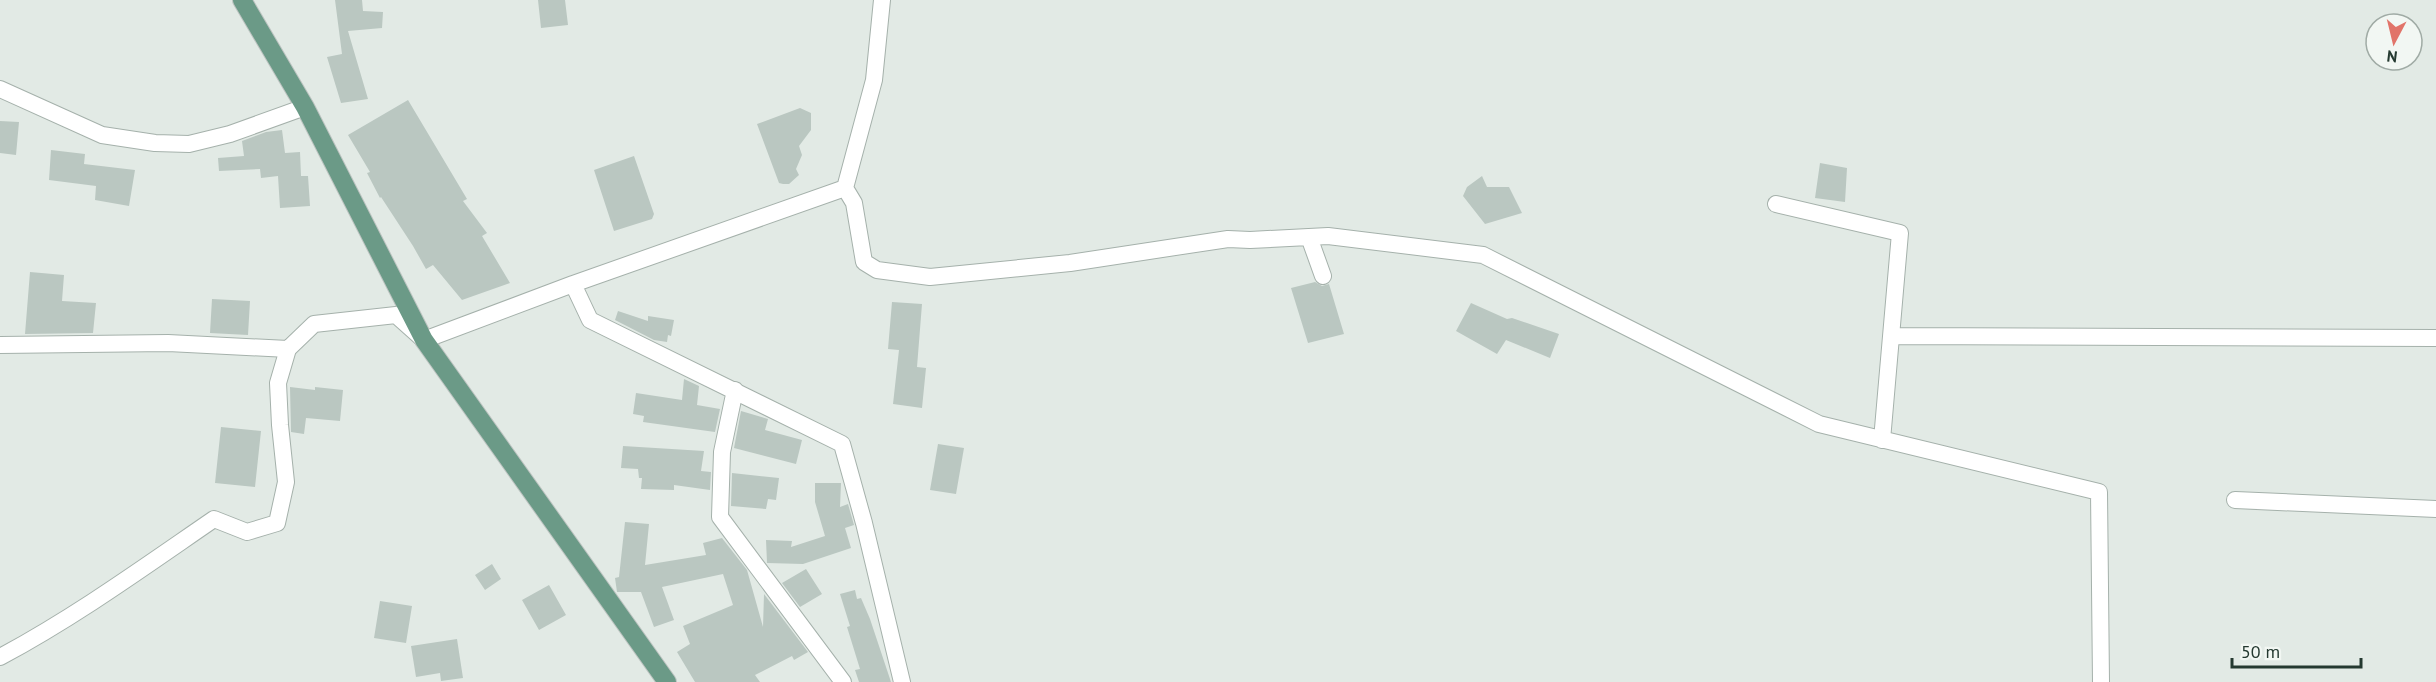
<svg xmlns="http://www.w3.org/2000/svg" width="2436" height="682" viewBox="0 0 2436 682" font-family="'PT Sans',sans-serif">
<rect width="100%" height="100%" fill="#e2eae5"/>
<path fill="#bac7c1" d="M335 0H362L363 11 383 12 382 28 348 31 368 99 341 103 327 57 342 54Z
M538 0H565L568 25 541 28Z
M408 100 467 199 463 201 487 233 482 236 510 283 462 300 433 265 426 269 413 246 381 197 380 198 367 173 370 172 348 135Z
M800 108 811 113V130L799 146 802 155 796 169 799 175 789 184H783L779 183 757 124Z
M0 121 19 122 16 155 0 153Z
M282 130 285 153 300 152 301 176H308L310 206 280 208 278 176 261 178 260 169 219 171 218 158 244 156 242 141 266 132Z
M51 150 85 154 84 164 135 170 129 206 95 200 96 186 49 180Z
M634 156 654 214 652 219 614 231 594 170Z
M1820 163 1847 168 1845 202 1815 198Z
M1482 176 1487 187H1509L1522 213 1485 224 1463 196 1467 187Z
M30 272 64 275 62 301 96 303 93 333 25 334Z
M1315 282 1322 286 1329 284 1344 334 1308 343 1291 288Z
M212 299 250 301 248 335 210 333Z
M892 302 922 304 917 367 926 368 922 408 893 404 899 350 888 349Z
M1471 303 1507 319 1512 318 1559 334 1550 358 1506 340 1497 354 1456 331Z
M618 311 648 321V316L674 320 671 336 668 335 667 342 654 340 615 320Z
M684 379 699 386 697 405 720 409 715 432 643 422 644 416 633 414 636 393 682 400Z
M290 387 315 390V387L343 390 340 421 306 418 304 434 291 432Z
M741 411 768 419 765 430 802 440 796 464 734 448Z
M221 427 261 431 255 487 215 483Z
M938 444 964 448 956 494 930 490Z
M623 446 704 451 701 471 711 472 710 490 674 485V490L641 489 642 478H639L638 469 621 468Z
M732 473 779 478 776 500 768 499 766 509 731 506Z
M815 483H841L840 507 848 504 854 525 845 528 851 548 803 564 767 563 766 540 792 541 791 547 825 536 815 502Z
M625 522 649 524 645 565 706 555 703 543 722 538 747 570 763 627 764 594 808 652 794 660 792 656 755 675 760 682H695L677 652 690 644 683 626 733 605 723 574 662 587 674 620 654 627 641 592H617L615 578 619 577Z
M492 564 501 579 485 590 475 575Z
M806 569 822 594 800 607 782 583Z
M549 585 566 615 539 630 522 600Z
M855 590 857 599 861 598 870 619 891 682H859L855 670 860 669 847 627 850 626 840 594Z
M380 601 412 606 406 643 374 638Z
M457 639 463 678 441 681 440 673 416 677 411 646Z"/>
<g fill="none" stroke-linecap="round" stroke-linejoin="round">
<defs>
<path id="minor" d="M0 89 102 135 155 143 189 144 230 134 305 107
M845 188 854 203 864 262 877 270 930 277 1070 263 1228 239 1250 240 1328 236 1483 255 1819 424 2099 492 2101 682
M1776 204 1900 233 1882 440
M1309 237 1323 276
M573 284 845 188 874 80 882 0
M1891 336 2436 338
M0 345 168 343 288 349 314 324 396 315 424 340 573 284 590 320 842 444 864 523 902 682
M735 390 722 452 720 517 843 682
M2235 500 2436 509
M0 657C75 617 144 567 214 519L247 532 277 523 286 482 280 425 278 383 288 349"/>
<path id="major" d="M242 0 305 107 424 340 667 682"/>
</defs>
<use href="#minor" stroke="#a5b1ab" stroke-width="18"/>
<use href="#major" stroke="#bdc4c1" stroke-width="20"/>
<use href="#minor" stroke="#fff" stroke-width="16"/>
<use href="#major" stroke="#6b9a87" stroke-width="18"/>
</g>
<g transform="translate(2394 42) rotate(187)"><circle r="28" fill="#f2f7f3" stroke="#a0aba5" stroke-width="1.5"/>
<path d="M0-4.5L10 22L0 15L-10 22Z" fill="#e17469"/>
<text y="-9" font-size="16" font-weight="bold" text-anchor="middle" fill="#243930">N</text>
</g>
<path d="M2232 658v9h129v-9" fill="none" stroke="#243930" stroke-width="3"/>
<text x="2241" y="658" font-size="18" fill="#243930" stroke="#f2f7f3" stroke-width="4.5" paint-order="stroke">50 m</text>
</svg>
